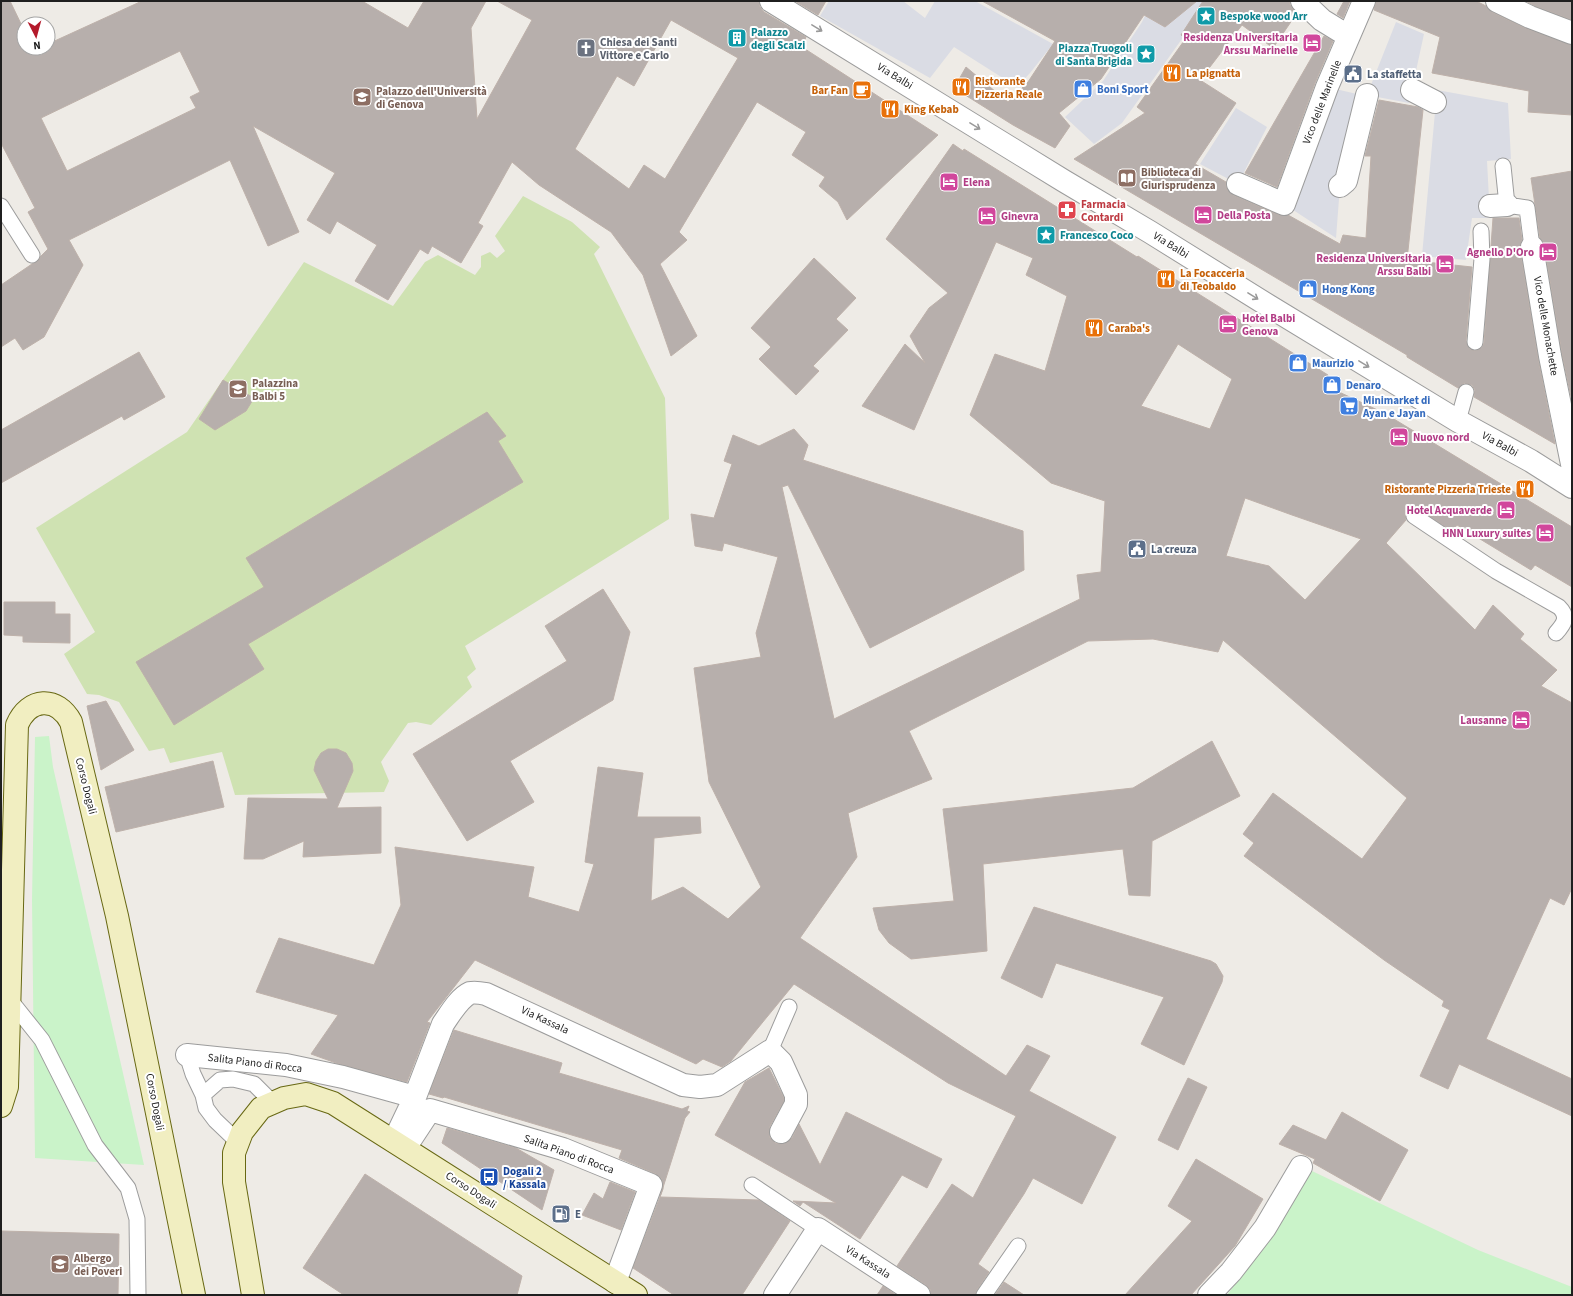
<svg xmlns="http://www.w3.org/2000/svg" width="1573" height="1296" viewBox="0 0 1573 1296" font-family="'Source Sans 3',sans-serif">
<rect width="100%" height="100%" fill="#eeebe6"/>
<path fill="#cfe2b2" d="M523 196 572 222 600 247 594 254 665 398 669 519 465 646 476 669 467 677 472 687 431 725 416 722 408 723 381 762 389 781 384 792 235 795 222 752 170 763 164 748 149 751 119 702 99 695 87 694 64 654 95 632 36 528 187 432 304 262 393 306 425 262 438 255 475 275 481 267V256L490 252 497 258 505 251 495 236Z"/>
<path fill="#caf3c9" d="M49 736 53 767 144 1165 35 1158 32 900 35 737Z
M1312 1171 1478 1250 1572 1287V1295H1227L1273 1233Z"/>
<path fill="#dadce4" d="M829 1H903L925 18 935 1H975L1053 44 1030 73 1017 87 954 47 930 78 820 16Z
M1152 1H1209L1122 123 1094 144 1065 117 1103 81 1142 22Z
M1396 22 1424 34 1409 103 1367 95Z
M1327 87 1357 94 1340 186 1336 238 1284 204Z
M1437 90 1508 103 1511 159 1487 161 1490 218H1472L1466 260 1422 256Z
M1236 108 1267 127 1238 184 1200 164Z"/>
<path fill="#b7afac" stroke="#beb1aa" fill-rule="evenodd" d="M1 1H10L24 30V48H33L34 51 40 48H48V44L142 1H362L408 28 424 1H486L471 28 477 119 532 20 497 1H759L760 7 764 12 806 37 802 47 938 135 847 220 838 202 819 186 825 177 792 155 806 132 757 102 679 232 687 240 660 264 697 336 671 356 643 275 611 232 539 185 512 162 478 223 483 226 461 263 432 246 428 254 420 249 388 300 355 281 377 245 337 221 330 234 307 220 335 173 253 126 299 232 268 246 230 160 69 240 83 265 44 337 23 350 15 338 1 347V285L32 264 37 262 41 256 48 249 28 212 35 208 1 143ZM671 20 738 58 665 179 644 165 629 189 575 149 617 76 634 86ZM180 51 200 92 190 97 196 108 67 171 41 118Z
M795 1H826L818 15Z
M982 1H1197L1165 27 1144 15 1101 79 1059 113 1070 126 1055 148 1013 125 954 88 966 67 1008 102 1028 82 1055 41Z
M1203 1H1290V5L1297 13 1273 48 1242 25 1200 80 1236 103 1195 164 1226 182V186L1228 191 1233 195 1279 215H1288L1340 244 1343 235 1366 238 1371 156H1365L1379 100 1418 107 1423 110 1407 260 1472 267 1466 341 1470 349 1475 351 1482 347 1484 343 1493 218H1519L1522 240 1520 249 1538 358 1555 444 1474 397 1475 390 1472 385 1464 383 1458 388 1407 357V355L1074 159 1145 113 1137 107 1186 38 1181 35Z
M1344 1H1350L1343 18 1337 14Z
M1376 1H1476L1486 6 1492 12 1525 28 1572 45V115L1528 112 1529 91 1432 73 1440 37 1374 10Z
M1526 1H1572V20L1535 6Z
M1324 36 1333 41 1315 83 1277 187 1245 173Z
M953 144 963 151 964 149 1028 189 1137 257 1138 256 1328 375 1324 385 1384 413 1572 527V587L1535 565 1531 570 1457 525 1452 531 1415 507 1410 508 1407 511 1405 515 1406 520 1386 543 1475 630 1493 605 1524 634 1520 639 1557 670 1541 686 1572 703V888L1564 905 1550 898 1486 1039 1572 1079V1116L1459 1064 1448 1089 1420 1076 1450 1010 1442 1006 1444 1001 1384 960 1244 856 1254 843 1243 834 1273 793 1362 859 1407 798 1223 640 1218 652 1153 639 1088 641 909 731 932 779 848 813 857 857 800 938 1006 1076 1027 1045 1050 1056 1029 1091 1116 1137 1082 1204 1033 1178 1024 1194 978 1264 989 1272 977 1290 975 1295H931L930 1289 926 1285 897 1266 952 1184 973 1198 1016 1116 948 1083 794 984 731 1061 722 1067 703 1059 696 1064 475 960 427 1022 430 1023 407 1082 336 1063 311 1054 338 1015 256 992 279 938 374 965 401 905 395 847 534 867 528 897 579 912 594 864 585 862 598 767 643 773 637 817H700L701 833 654 838 651 901 683 887 728 919 761 887 709 782 694 668 761 657 756 633 778 557 724 543 722 551 695 546 691 514 714 518 732 464 724 461 733 435 759 446 794 429 808 445 803 460 1023 531 1024 570 870 648 788 485 782 487 834 719 1080 599 1077 575 1101 572 1105 501 1051 483 970 415 995 354 1045 371 1067 296 1026 275 1033 258 996 242 914 430 862 406 905 344 925 363 910 336 929 308 948 293 886 239ZM1178 344 1232 379 1210 429 1141 406ZM1245 498 1292 515 1361 539 1305 600 1269 566 1226 556Z
M1572 171V401L1562 354 1544 245 1540 238 1531 178Z
M814 258 856 298 836 319 848 330 813 366 819 371 796 395 759 359 771 347 751 328Z
M139 352 165 397 124 420 122 416 1 483V430Z
M223 380 254 398 246 411 215 430 199 419Z
M487 412 506 436 498 441 523 482 248 644 264 669 174 725 136 662 264 587 246 558Z
M603 589 630 632 613 700 510 761 534 802 467 841 413 754 567 661 545 626Z
M4 602H55V614H70V643L23 642V636L4 635Z
M106 701 134 750 101 770 87 706Z
M1212 741 1240 796 1152 841 1150 896 1129 895 1123 849 983 864 987 951 911 959 889 943 879 930 873 908 954 901 943 809 1133 788Z
M328 749H337L346 753 352 763 353 771 337 808 381 807V853L303 857 304 841 263 859H244L248 798 328 799 314 770 316 761 321 753Z
M213 761 224 807 116 832 105 787Z
M1034 907 1211 961 1216 964 1223 976 1222 982 1184 1065 1141 1044 1164 997 1056 963 1042 998 1001 978Z
M454 1030 562 1063 559 1073 682 1109 689 1106 687 1111 690 1112 685 1118 660 1197 759 1200 790 1221 742 1295H674L633 1268 663 1189V1183L661 1178 656 1174 619 1158 622 1150 444 1097 443 1098 429 1094Z
M769 1068 784 1098V1101L770 1126 769 1132 770 1138 775 1143 782 1144 788 1142 792 1138 799 1124 820 1165 846 1112 942 1159 927 1188 902 1175 860 1239 803 1202 800 1206 793 1201 836 1203 715 1135 745 1082Z
M1188 1078 1207 1087 1178 1150 1158 1140Z
M1342 1112 1408 1150 1380 1201 1313 1163 1315 1159 1279 1144 1293 1125 1326 1140Z
M447 1128 516 1148 554 1170 542 1210 442 1143Z
M1196 1159 1263 1199 1235 1246 1191 1295H1125L1192 1221 1168 1206Z
M365 1174 522 1276 517 1295H344L303 1268Z
M610 1182 635 1192 621 1230 582 1215 594 1193 603 1199Z
M1 1231 119 1234 118 1295H1Z
M1004 1282 1024 1295H995Z
M883 1286 896 1295H877Z"/>
<g fill="none" stroke-linecap="round" stroke-linejoin="round">
<defs>
<path id="lane" d="M1503 166 1507 205 1527 208 1532 247
M1 206 32 255
M1475 342 1482 259 1481 231
M1458 421 1466 392
M1414 516 1496 571 1559 607C1569 617 1564 624 1556 633
M10 1000 42 1040 95 1145 128 1188 137 1219 138 1295
M770 1051 789 1007
M187 1055 193 1074 203 1095 206 1108 215 1120 238 1142
M203 1095 220 1080 233 1079 254 1084 272 1102
M752 1185 818 1229
M984 1295 1018 1246"/>
<path id="street" d="M771 1 1064 181 1150 232 1269 306 1458 421 1531 461 1572 487
M1302 1 1322 20 1348 36
M1497 1 1530 17 1572 33
M1412 90 1435 102
M1238 184 1284 204 1327 87 1364 1
M1340 186 1346 181 1367 95
M1490 206 1507 205
M1532 247 1550 356 1572 464
M187 1055 286 1065 343 1077 415 1097
M394 1141 415 1097 443 1024C450 1014 459 998 470 993 475 992 481 993 486 994L683 1085 700 1087 717 1085 770 1051 781 1062 796 1095V1104L781 1132
M405 1148 430 1110 563 1149 651 1185 615 1282
M775 1295 818 1229 919 1295
M1209 1295 1231 1272 1265 1228 1301 1167"/>
<path id="secondary" d="M1 1106 7 1087 17 725C29 697 57 696 71 722L117 916 194 1295
M253 1295 234 1182V1153L242 1132 261 1108 284 1098 306 1094 333 1103 636 1295"/>
</defs>
<use href="#lane" stroke="#9c9c9c" stroke-width="17"/>
<use href="#street" stroke="#9c9c9c" stroke-width="24"/>
<use href="#secondary" stroke="#686813" stroke-width="24"/>
<use href="#lane" stroke="#fff" stroke-width="15"/>
<use href="#street" stroke="#fff" stroke-width="22"/>
<use href="#secondary" stroke="#f1eec1" stroke-width="22"/>
</g>
<defs><path id="oneway-shaft" d="M-6 0H5M1.5-3L5.5 0L1.5 3" fill="none" stroke-width="1.6" stroke-linecap="round" stroke-linejoin="round"/></defs>
<g stroke="#9a9a9a">
<use href="#oneway-shaft" transform="translate(817 28) rotate(31)"/>
<use href="#oneway-shaft" transform="translate(975 126) rotate(32)"/>
<use href="#oneway-shaft" transform="translate(1253 296) rotate(32)"/>
<use href="#oneway-shaft" transform="translate(1364 364) rotate(31)"/>
</g>
<defs>
<symbol id="sight-square" viewBox="-11 -11 22 22"><rect x="-9" y="-9" width="18" height="18" rx="4" fill="#0f9aa8" stroke="#fff"/><path d="M0-6L1.8-2.2L6-1.7L2.9 1.2L3.7 5.4L0 3.3L-3.7 5.4L-2.9 1.2L-6-1.7L-1.8-2.2Z" fill="#fff"/></symbol>
<symbol id="building-square" viewBox="-11 -11 22 22"><rect x="-9" y="-9" width="18" height="18" rx="4" fill="#0f9aa8" stroke="#fff"/><path d="M-4-6H4V6H1V3H-1V6H-4ZM-2.5-4.3h1.7v1.8h-1.7ZM.8-4.3h1.7v1.8H.8ZM-2.5-1h1.7V.8h-1.7ZM.8-1h1.7V.8H.8Z" fill="#fff"/></symbol>
<symbol id="hotel-square" viewBox="-11 -11 22 22"><rect x="-9" y="-9" width="18" height="18" rx="4" fill="#d1479c" stroke="#fff"/><path d="M-6-4.5h1.5V1H6V5H4.5V3h-9V5H-6ZM-4 0a1.8 1.8 0 1 1 3.6 0ZM.5 0V-2.5h3Q6-2.5 6 0Z" fill="#fff"/></symbol>
<symbol id="church-square" viewBox="-11 -11 22 22"><rect x="-9" y="-9" width="18" height="18" rx="4" fill="#6b7280" stroke="#fff"/><path d="M-1.2-6h2.4v3.5h3.3v2.4h-3.3V6h-2.4V-.1h-3.3v-2.4h3.3Z" fill="#fff"/></symbol>
<symbol id="restaurant-square" viewBox="-11 -11 22 22"><rect x="-9" y="-9" width="18" height="18" rx="4" fill="#e8710a" stroke="#fff"/><path d="M-5-6h1v4h1v-4h1v4h1v-4h1v5L-1.5 .5V6h-2V.5L-5-1ZM5-6V6H3V1.5H1.5Q1.5-4 5-6Z" fill="#fff"/></symbol>
<symbol id="civic-square" viewBox="-11 -11 22 22"><rect x="-9" y="-9" width="18" height="18" rx="4" fill="#5c6f8a" stroke="#fff"/><path d="M-.6-6.5H3V-4.5H.6V-3L4-1V1h2V6H-6V1h2V-1L-.6-3ZM-1.2 2.5V6h2.4V2.5Z" fill="#fff"/></symbol>
<symbol id="shop-square" viewBox="-11 -11 22 22"><rect x="-9" y="-9" width="18" height="18" rx="4" fill="#3f7fe0" stroke="#fff"/><path d="M-5-2.5h2.3a2.7 3.5 0 0 1 5.4 0H5L5.5 6h-11ZM-1.5-2.5h3a1.5 2.3 0 0 0-3 0Z" fill="#fff"/></symbol>
<symbol id="cafe-square" viewBox="-11 -11 22 22"><rect x="-9" y="-9" width="18" height="18" rx="4" fill="#e8710a" stroke="#fff"/><path d="M-5.5-4.5H6V0H3Q3 3.5 0 3.5H-2.5Q-5.5 3.5-5.5 0ZM3-3.2v2h1.7v-2ZM-6 4.5H4V6H-6Z" fill="#fff"/></symbol>
<symbol id="university-square" viewBox="-11 -11 22 22"><rect x="-9" y="-9" width="18" height="18" rx="4" fill="#8d6e63" stroke="#fff"/><path d="M0-5L7-2L0 1L-7-2ZM-4 1L0 2.5L4 1V4Q0 6-4 4Z" fill="#fff"/></symbol>
<symbol id="library-square" viewBox="-11 -11 22 22"><rect x="-9" y="-9" width="18" height="18" rx="4" fill="#8d6e63" stroke="#fff"/><path d="M-6-4Q-3-5.5-.7-3.5V5Q-3 3-6 4ZM6-4Q3-5.5 .7-3.5V5Q3 3 6 4Z" fill="#fff"/></symbol>
<symbol id="pharmacy-square" viewBox="-11 -11 22 22"><rect x="-9" y="-9" width="18" height="18" rx="4" fill="#e0444e" stroke="#fff"/><path d="M-2-6h4v4h4v4h-4v4h-4v-4h-4v-4h4Z" fill="#fff"/></symbol>
<symbol id="supermarket-square" viewBox="-11 -11 22 22"><rect x="-9" y="-9" width="18" height="18" rx="4" fill="#3f7fe0" stroke="#fff"/><path d="M-6-5.5h2.5l.6 2H6L4.5 2H-2.5L-4.4-4H-6ZM-1.5 3.2a1.3 1.3 0 1 0 .1 0ZM3 3.2a1.3 1.3 0 1 0 .1 0Z" fill="#fff"/></symbol>
<symbol id="bus-square" viewBox="-11 -11 22 22"><rect x="-9" y="-9" width="18" height="18" rx="4" fill="#1a4fb4" stroke="#fff"/><path d="M-5-6H5V4H4V6H2V4H-2V6H-4V4H-5ZM-3.5-4V0h7V-4ZM-3.5 1.2v1.5H-2V1.2ZM2 1.2v1.5H3.5V1.2Z" fill="#fff"/></symbol>
<symbol id="fuel-square" viewBox="-11 -11 22 22"><rect x="-9" y="-9" width="18" height="18" rx="4" fill="#5c6f8a" stroke="#fff"/><path d="M-5.5-6h7V0h2V4h1.3V-2.5L3-4.5l.8-.8L6-3V5H2.5V1h-1V6h-7ZM-4.2-4.7v3.2H.2V-4.7Z" fill="#fff"/></symbol>
</defs>
<g fill-rule="evenodd">
<use href="#sight-square" x="1195" y="5" width="22" height="22"/>
<use href="#building-square" x="726" y="27" width="22" height="22"/>
<use href="#hotel-square" x="1301" y="32" width="22" height="22"/>
<use href="#church-square" x="575" y="37" width="22" height="22"/>
<use href="#sight-square" x="1135" y="43" width="22" height="22"/>
<use href="#restaurant-square" x="1161" y="62" width="22" height="22"/>
<use href="#civic-square" x="1342" y="63" width="22" height="22"/>
<use href="#restaurant-square" x="950" y="76" width="22" height="22"/>
<use href="#shop-square" x="1072" y="78" width="22" height="22"/>
<use href="#cafe-square" x="851" y="79" width="22" height="22"/>
<use href="#university-square" x="351" y="86" width="22" height="22"/>
<use href="#restaurant-square" x="879" y="98" width="22" height="22"/>
<use href="#library-square" x="1116" y="167" width="22" height="22"/>
<use href="#hotel-square" x="938" y="171" width="22" height="22"/>
<use href="#pharmacy-square" x="1056" y="199" width="22" height="22"/>
<use href="#hotel-square" x="1192" y="204" width="22" height="22"/>
<use href="#hotel-square" x="976" y="205" width="22" height="22"/>
<use href="#sight-square" x="1035" y="224" width="22" height="22"/>
<use href="#hotel-square" x="1537" y="241" width="22" height="22"/>
<use href="#hotel-square" x="1434" y="253" width="22" height="22"/>
<use href="#restaurant-square" x="1155" y="268" width="22" height="22"/>
<use href="#shop-square" x="1297" y="278" width="22" height="22"/>
<use href="#hotel-square" x="1217" y="313" width="22" height="22"/>
<use href="#restaurant-square" x="1083" y="317" width="22" height="22"/>
<use href="#shop-square" x="1287" y="352" width="22" height="22"/>
<use href="#shop-square" x="1321" y="374" width="22" height="22"/>
<use href="#university-square" x="227" y="378" width="22" height="22"/>
<use href="#supermarket-square" x="1338" y="395" width="22" height="22"/>
<use href="#hotel-square" x="1388" y="426" width="22" height="22"/>
<use href="#restaurant-square" x="1514" y="478" width="22" height="22"/>
<use href="#hotel-square" x="1495" y="499" width="22" height="22"/>
<use href="#hotel-square" x="1534" y="522" width="22" height="22"/>
<use href="#civic-square" x="1126" y="538" width="22" height="22"/>
<use href="#hotel-square" x="1510" y="709" width="22" height="22"/>
<use href="#bus-square" x="478" y="1166" width="22" height="22"/>
<use href="#fuel-square" x="550" y="1203" width="22" height="22"/>
<use href="#university-square" x="49" y="1253" width="22" height="22"/>
</g>
<g text-anchor="middle" dominant-baseline="central" stroke-width="4" stroke-linejoin="round" paint-order="stroke">
<g font-size="11" font-weight="bold" fill="#0d838f" stroke="#fff" text-anchor="start">
<text x="1220" y="16">Bespoke wood Arr</text>
<text x="751" y="32">Palazzo<tspan x="751" dy="13">degli Scalzi</tspan></text>
<text x="1132" y="48" text-anchor="end">Piazza Truogoli<tspan x="1132" dy="13">di Santa Brigida</tspan></text>
<text x="1060" y="235">Francesco Coco</text>
</g>
<g font-size="11" font-weight="bold" fill="#b23c85" stroke="#fff" text-anchor="end">
<text x="1298" y="37">Residenza Universitaria<tspan x="1298" dy="13">Arssu Marinelle</tspan></text>
<text x="963" y="182" text-anchor="start">Elena</text>
<text x="1217" y="215" text-anchor="start">Della Posta</text>
<text x="1001" y="216" text-anchor="start">Ginevra</text>
<text x="1534" y="252">Agnello D'Oro</text>
<text x="1431" y="258">Residenza Universitaria<tspan x="1431" dy="13">Arssu Balbi</tspan></text>
<text x="1242" y="318" text-anchor="start">Hotel Balbi<tspan x="1242" dy="13">Genova</tspan></text>
<text x="1413" y="437" text-anchor="start">Nuovo nord</text>
<text x="1492" y="510">Hotel Acquaverde</text>
<text x="1531" y="533">HNN Luxury suites</text>
<text x="1507" y="720">Lausanne</text>
</g>
<g font-size="11" font-weight="bold" fill="#5b616d" stroke="#fff" text-anchor="start">
<text x="600" y="42">Chiesa dei Santi<tspan x="600" dy="13">Vittore e Carlo</tspan></text>
</g>
<g font-size="11" font-weight="bold" fill="#c56008" stroke="#fff" text-anchor="start">
<text x="1186" y="73">La pignatta</text>
<text x="975" y="81">Ristorante<tspan x="975" dy="13">Pizzeria Reale</tspan></text>
<text x="848" y="90" text-anchor="end">Bar Fan</text>
<text x="904" y="109">King Kebab</text>
<text x="1180" y="273">La Focacceria<tspan x="1180" dy="13">di Teobaldo</tspan></text>
<text x="1108" y="328">Caraba's</text>
<text x="1511" y="489" text-anchor="end">Ristorante Pizzeria Trieste</text>
</g>
<g font-size="11" font-weight="bold" fill="#4e5e75" stroke="#fff" text-anchor="start">
<text x="1367" y="74">La staffetta</text>
<text x="1151" y="549">La creuza</text>
<text x="575" y="1214">E</text>
</g>
<g font-size="11" fill="#1f1f1f" stroke="#fff">
<text transform="translate(895 76) rotate(32)">Via Balbi</text>
<text transform="translate(1322 102) rotate(-69)">Vico delle Marinelle</text>
<text transform="translate(1171 245) rotate(32)">Via Balbi</text>
<text transform="translate(1546 326) rotate(80)">Vico delle Monachette</text>
<text transform="translate(1500 444) rotate(29)">Via Balbi</text>
<text transform="translate(86 786) rotate(76)">Corso Dogali</text>
<text transform="translate(545 1020) rotate(25)">Via Kassala</text>
<text transform="translate(255 1063) rotate(7)">Salita Piano di Rocca</text>
<text transform="translate(155 1102) rotate(79)">Corso Dogali</text>
<text transform="translate(569 1154) rotate(20)">Salita Piano di Rocca</text>
<text transform="translate(471 1190) rotate(33)">Corso Dogali</text>
<text transform="translate(868 1262) rotate(33)">Via Kassala</text>
</g>
<g font-size="11" font-weight="bold" fill="#366cbe" stroke="#fff" text-anchor="start">
<text x="1097" y="89">Boni Sport</text>
<text x="1322" y="289">Hong Kong</text>
<text x="1312" y="363">Maurizio</text>
<text x="1346" y="385">Denaro</text>
<text x="1363" y="400">Minimarket di<tspan x="1363" dy="13">Ayan e Jayan</tspan></text>
</g>
<g font-size="11" font-weight="bold" fill="#785e54" stroke="#fff" text-anchor="start">
<text x="376" y="91">Palazzo dell'Università<tspan x="376" dy="13">di Genova</tspan></text>
<text x="1141" y="172">Biblioteca di<tspan x="1141" dy="13">Giurisprudenza</tspan></text>
<text x="252" y="383">Palazzina<tspan x="252" dy="13">Balbi 5</tspan></text>
<text x="74" y="1258">Albergo<tspan x="74" dy="13">dei Poveri</tspan></text>
</g>
<g font-size="11" font-weight="bold" fill="#be3a42" stroke="#fff" text-anchor="start">
<text x="1081" y="204">Farmacia<tspan x="1081" dy="13">Contardi</tspan></text>
</g>
<g font-size="11" font-weight="bold" fill="#164399" stroke="#fff" text-anchor="start">
<text x="503" y="1171">Dogali 2<tspan x="503" dy="13">/ Kassala</tspan></text>
</g>
</g>
<rect width="1573" height="1296" fill="none" stroke="#1f1f1f" stroke-width="4"/>
<g transform="translate(36 36) rotate(174)"><circle r="19" fill="#ffffff" stroke="#a5a5a5"/>
<path d="M0-3L7 15L0 10L-7 15Z" fill="#b41a2b"/>
<text y="-6" font-size="11" font-weight="bold" text-anchor="middle" fill="#1f1f1f">N</text>
</g>
</svg>
